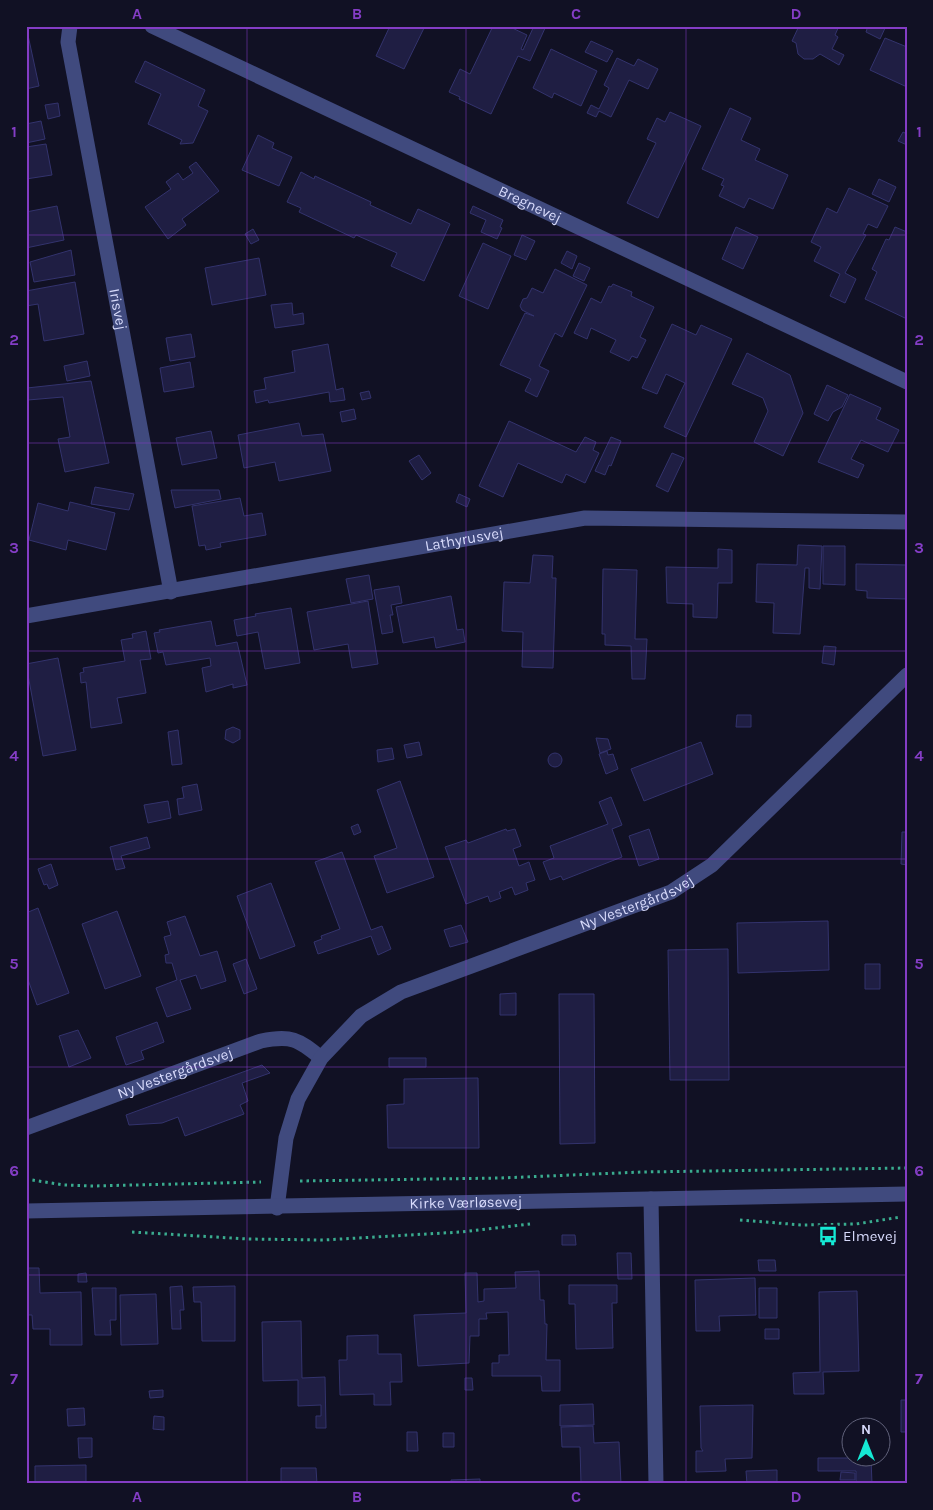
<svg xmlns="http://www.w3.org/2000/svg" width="933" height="1510" viewBox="0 0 933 1510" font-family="Karla,sans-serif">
<rect width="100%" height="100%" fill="#111124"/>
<path fill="#1f1e43" stroke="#33336d" d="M26 26 39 86 26 89Z
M390 26H425L404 69 376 56Z
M493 26H508L527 35 521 49 523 50 534 26H546L530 61 518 56 491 114 459 99 460 97 449 92 460 69 470 74Z
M799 26H839L835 35 838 37 832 49 844 55 839 65 820 54 813 59H804L798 54 796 43 792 41Z
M868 26H886L880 39 866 32Z
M885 38 907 47V87L870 70Z
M591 41 613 51 607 62 585 52Z
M551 49 597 71 581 106 554 93 552 98 533 88Z
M617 58 634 66 638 59 658 69 648 89 629 80 611 117 599 111 596 117 587 113 591 105 599 109 609 88 604 85Z
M145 61 205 90 198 106 208 111 193 143 180 144 182 140 148 124 161 94 135 82Z
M58 103 60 116 48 119 45 105Z
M730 108 751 118 741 140 760 149 755 160 788 175 773 209 749 198 744 208 719 196 724 186 721 185 724 179 702 169Z
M670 112 701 126 658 218 627 203 656 143 647 139 657 118 665 122Z
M41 121 45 139 26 143V124Z
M903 132 907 134V145L898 141Z
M258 135 274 143 272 148 292 157 279 186 242 170Z
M46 144 52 175 26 179V147Z
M196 162 219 191 182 219 186 225 168 239 145 207 171 189 166 182 178 173 183 180 193 173 189 167Z
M301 172 314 179 315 176 371 202 370 205 411 224 418 209 450 224 424 281 391 266 397 253 356 235 354 238 299 212 301 208 287 202Z
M879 179 896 187 889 202 872 194Z
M849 188 888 206 877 228 868 224 863 234 866 235 845 273 856 279 845 303 830 296 840 274 814 261 821 247 811 242 827 208 837 213Z
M57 206 64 240 26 248V212Z
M473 206 503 220 500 227 502 228 497 239 481 232 486 220 470 213Z
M736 227 758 237 743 269 722 259Z
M895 227 907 232V319L865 299 877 272 872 269 886 239 889 240Z
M253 229 259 240 251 244 245 234Z
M522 235 535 241 526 260 514 255Z
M483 243 511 256 488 309 459 296Z
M71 250 75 275 34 282 30 262Z
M567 251 577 256 572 269 561 263Z
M259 258 266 295 212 305 205 268Z
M579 263 590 268 584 281 573 276Z
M555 269 587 285 562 337 555 333 539 366 549 371 537 397 525 391 531 379 500 365 525 313 534 316 522 310 520 306 523 299 527 298 532 288 543 293Z
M75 282 84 334 44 341 38 304 26 306V291Z
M613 284 632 292 631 296 654 307 640 337 646 340 637 358 632 356 629 361 610 352 616 340 591 328 587 339 574 333 591 298 601 303 609 286 611 287Z
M292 303 293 315 303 313 304 324 275 328 271 305Z
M672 324 696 335 701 325 732 339 686 437 664 427 685 383 666 374 657 394 642 388Z
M191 334 195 357 170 361 166 338Z
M328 344 336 390 343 388 345 400 330 402 329 392 269 403 268 400 256 403 254 391 266 389 264 378 295 372 292 351Z
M747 353 790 375 803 413 783 456 754 442 768 411 763 398 732 384Z
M87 361 90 376 67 381 64 366Z
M190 362 194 387 164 392 160 368Z
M91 381 109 463 65 472 58 439 70 437 63 397 28 400 27 388Z
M827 385 848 395 842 407 833 412 828 421 814 414Z
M369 391 371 398 362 400 360 393Z
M850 394 881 408 876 419 899 430 888 452 861 440 851 459 864 465 858 478 818 462Z
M354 409 356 419 342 422 340 412Z
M509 421 576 452 585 437 596 442 593 450 599 453 585 483 566 474 562 483 518 463 503 497 479 486Z
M299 423 302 436 323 434 331 471 279 481 275 462 244 468 238 435Z
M211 431 217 458 182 465 176 438Z
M611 437 621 441 611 466 609 465 605 475 595 471Z
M672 453 684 458 668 492 656 486Z
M419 455 431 473 422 480 409 461Z
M95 487 134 494 129 510 91 504Z
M171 490H219L221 499 175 508Z
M459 494 470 499 467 507 456 502Z
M240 498 244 516 262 513 266 535 220 543 221 547 206 550 205 545 199 546 192 506Z
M70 502 115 513 106 550 68 540 66 550 29 540 38 503 68 511Z
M798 545 822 546 820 589 809 588V568H805L800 634 773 633 774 603 756 602 757 564 797 565Z
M823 546H845V585L823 584Z
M718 549 732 550V583H718L717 618 693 617V604L667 603 666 567 718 568Z
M533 555 553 556 552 578H556L553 668 522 667 523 632 502 631 504 582 530 583Z
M856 564 907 565V599L867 598V591L856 590Z
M603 569 637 570 635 639H647L645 679H632L631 646 605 645V634H602Z
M369 575 373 599 351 603 346 579Z
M399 586 402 603 391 605 393 615H390L393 632 382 634 374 590Z
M451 596 457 630 463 629 465 642 436 648 434 637 403 643 396 607Z
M368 601 378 664 352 668 348 644 314 650 307 612Z
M291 608 300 663 265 669 258 632 237 636 234 620 256 616 255 614Z
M211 621 216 646 237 642 247 685 233 688V684L206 692 202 668 211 666 210 658 166 665 163 652 158 653 154 633 160 632 159 630Z
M146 631 151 659 140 660 146 693 117 698 122 723 91 728 86 682 81 683 80 673 84 672 83 668 125 661 121 640 133 638 132 634Z
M824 646 836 647 834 665 822 663Z
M58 658 76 750 43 756 26 664Z
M737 715H751V727H736Z
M233 727 240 730V739L233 743 225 739 226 730Z
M178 730 182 764 172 765 168 732Z
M596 738 608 739 611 749 600 753Z
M419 742 422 755 407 758 404 745Z
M701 742 713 774 644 801 631 769Z
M392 748 394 759 378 762 377 750Z
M607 751 608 755 613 754 618 769 606 774 599 754Z
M548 760a7 7 0 1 1 14 0a7 7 0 1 1-14 0Z
M400 781 434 877 387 893 374 856 397 848 377 790Z
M197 784 202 810 179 815 177 799 184 798 182 787Z
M611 797 622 825 612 829 622 857 563 880 561 876 550 880 543 862 554 858 550 846 608 824 599 802Z
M168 801 171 818 148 823 144 805Z
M358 824 361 832 354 835 351 827Z
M506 829 507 831 515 829 521 846 513 849 519 866 529 862 535 880 526 883 528 890 515 895 512 887 499 892 501 898 490 902 488 896 466 904 445 847 466 840 468 843Z
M649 829 659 859 639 866 629 836Z
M902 832H907V865L901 864Z
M147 837 150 848 121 856 125 868 116 870 110 847Z
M342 852 371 930 382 926 391 949 378 955 371 936 318 954 314 942 322 939 321 936 340 929 315 862Z
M51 864 58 885 49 889 47 884 44 885 38 869Z
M271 883 295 946 260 959 237 896Z
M38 908 69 993 37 1005 26 974V913Z
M117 911 141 976 105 989 82 924Z
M185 916 200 956 217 951 226 981 201 989 196 975 180 980 191 1009 167 1017 156 988 177 980 172 963H166L165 955 169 954 164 937 171 935 167 922Z
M828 921 829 970 738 973 737 923Z
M461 925 468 942 450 947 444 930Z
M728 949 729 1080H670L668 950Z
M246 959 257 989 244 994 233 964Z
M865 964H880V989H865Z
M516 993V1015H500V994Z
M559 994H594L595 1143 560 1144Z
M157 1022 164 1042 141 1051 144 1059 126 1065 116 1037Z
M78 1030 91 1058 69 1067 59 1036Z
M389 1058H426V1067H389Z
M262 1065 270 1073 242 1083 248 1101 240 1105 244 1114 185 1136 178 1117 162 1123 129 1125 126 1115Z
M478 1078 479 1148H388L387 1105 404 1104V1079Z
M562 1235H575L576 1245H562Z
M617 1253H631L632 1279H618Z
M758 1260H775L776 1271H759Z
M26 1268H39L40 1293 81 1292 82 1345H50V1329H33L32 1315H26Z
M539 1271 540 1300H544L545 1324H547L546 1360H560V1391H542L541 1376H492V1363H499V1355H509L508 1312 486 1313 487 1319H479V1336H470L469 1363 418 1366 414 1315 466 1313 465 1273H477L478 1302 484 1301V1289L516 1288 515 1272Z
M86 1273 87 1282H78V1274Z
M755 1278 756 1315 719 1316 720 1331H696L695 1280Z
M569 1285H617V1303H612L613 1348 576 1349 575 1304H569Z
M182 1286 184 1310H180L181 1329H172L170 1287Z
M235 1286V1341H202L201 1302H194L193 1287Z
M92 1288H116V1320H110L111 1335H95Z
M759 1288H777V1318H759Z
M857 1291 859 1371 823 1372 824 1394H794L793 1373 820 1372 819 1292Z
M156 1294 158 1344 121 1345 120 1295Z
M301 1321 302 1378 325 1377 326 1428H316V1416H321V1405L298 1406V1380L263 1381 262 1322Z
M765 1329H779V1339H765Z
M378 1335V1354H401L402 1382H390L391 1405H374V1394L340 1395 339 1360H347V1336Z
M465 1378H472L473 1390H465Z
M163 1390V1397L150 1398 149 1391Z
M901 1400H907V1432H901Z
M593 1404 594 1425 560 1426V1405Z
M753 1405 752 1458 725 1459 726 1471 696 1472V1451H703L701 1448 700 1406Z
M84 1408 85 1425 68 1426 67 1409Z
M154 1416 164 1417V1430L153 1429Z
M593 1426 594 1443 619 1442 621 1484H581L580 1447H562L561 1427Z
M407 1432H417L418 1451H407Z
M443 1433H454V1447H443Z
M78 1438H92V1457L79 1458Z
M818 1458H871L872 1484H856V1471H818Z
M86 1465V1484H35V1466Z
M281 1468H316L317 1484H281Z
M777 1470V1484H747L746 1471Z
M841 1472 855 1473V1480H840Z
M480 1479V1484H451V1480Z"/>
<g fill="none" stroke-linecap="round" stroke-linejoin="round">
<path stroke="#3aac8f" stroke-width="3" stroke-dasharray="2.5 4" stroke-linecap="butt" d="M26 1179 64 1185 92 1186 261 1182
M300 1181 501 1178 642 1172 907 1168
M740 1220 802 1225 856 1224 901 1217
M132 1232 248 1239 323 1240 461 1232 530 1224"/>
<g stroke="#404a7e" stroke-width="15">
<path id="s1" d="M70 26 68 42 171 592"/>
<path id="s2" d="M152 26 907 382"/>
<path id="s3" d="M26 616 585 518 907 522"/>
<path id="s4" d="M26 1128 261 1041C291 1035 298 1039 321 1058"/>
<path d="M651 1199 656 1484"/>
<path id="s5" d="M277 1208 286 1138 298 1099 321 1058 361 1016 401 992 671 892 712 865 907 675"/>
<path id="s6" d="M26 1211 907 1194"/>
</g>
</g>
<path fill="none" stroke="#843dc5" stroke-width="1" stroke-opacity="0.55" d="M247 26V1484M466 26V1484M686 26V1484M26 235H907M26 443H907M26 651H907M26 859H907M26 1067H907M26 1275H907"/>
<defs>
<symbol id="bus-bare" viewBox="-9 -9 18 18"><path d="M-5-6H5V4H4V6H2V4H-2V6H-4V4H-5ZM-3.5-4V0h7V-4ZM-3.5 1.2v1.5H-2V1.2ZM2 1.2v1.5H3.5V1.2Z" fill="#15e9d4" stroke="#111124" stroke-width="2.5" paint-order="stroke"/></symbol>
</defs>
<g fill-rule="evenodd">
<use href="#bus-bare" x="814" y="1222" width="28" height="28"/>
</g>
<g text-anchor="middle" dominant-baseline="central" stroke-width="4" stroke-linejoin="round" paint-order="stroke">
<g font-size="15" fill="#d7dafb" stroke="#111124">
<text stroke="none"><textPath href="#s2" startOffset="418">Bregnevej</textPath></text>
<text stroke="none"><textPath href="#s1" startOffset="288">Irisvej</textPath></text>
<text stroke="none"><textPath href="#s3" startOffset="445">Lathyrusvej</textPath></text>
<text stroke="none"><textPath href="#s5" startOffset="515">Ny Vestergårdsvej</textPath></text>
<text stroke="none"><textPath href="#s4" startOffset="159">Ny Vestergårdsvej</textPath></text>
<text stroke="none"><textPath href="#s6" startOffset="440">Kirke Værløsevej</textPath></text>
</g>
<g font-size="15" fill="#d7dafb" stroke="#111124" text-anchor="start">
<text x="843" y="1236">Elmevej</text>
</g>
</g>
<rect width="933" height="1510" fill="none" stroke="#111124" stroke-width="55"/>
<g transform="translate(866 1442)"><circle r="24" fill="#111124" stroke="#60617a"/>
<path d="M0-4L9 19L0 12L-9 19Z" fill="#15e9d4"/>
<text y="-8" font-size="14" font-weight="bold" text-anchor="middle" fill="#d7dafb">N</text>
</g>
<rect x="28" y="28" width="878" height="1454" fill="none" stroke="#843dc5" stroke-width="2"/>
<g font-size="16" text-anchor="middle" font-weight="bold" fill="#843dc5">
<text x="137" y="19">A</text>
<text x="357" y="19">B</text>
<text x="576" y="19">C</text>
<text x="796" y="19">D</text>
<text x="14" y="137">1</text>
<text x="919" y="137">1</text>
<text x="14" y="345">2</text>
<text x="919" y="345">2</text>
<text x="14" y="553">3</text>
<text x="919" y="553">3</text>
<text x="14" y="761">4</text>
<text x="919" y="761">4</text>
<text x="14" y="969">5</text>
<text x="919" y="969">5</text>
<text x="14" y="1176">6</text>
<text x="919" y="1176">6</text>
<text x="14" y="1384">7</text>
<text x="919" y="1384">7</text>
<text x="137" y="1502">A</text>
<text x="357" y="1502">B</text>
<text x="576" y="1502">C</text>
<text x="796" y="1502">D</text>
</g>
</svg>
